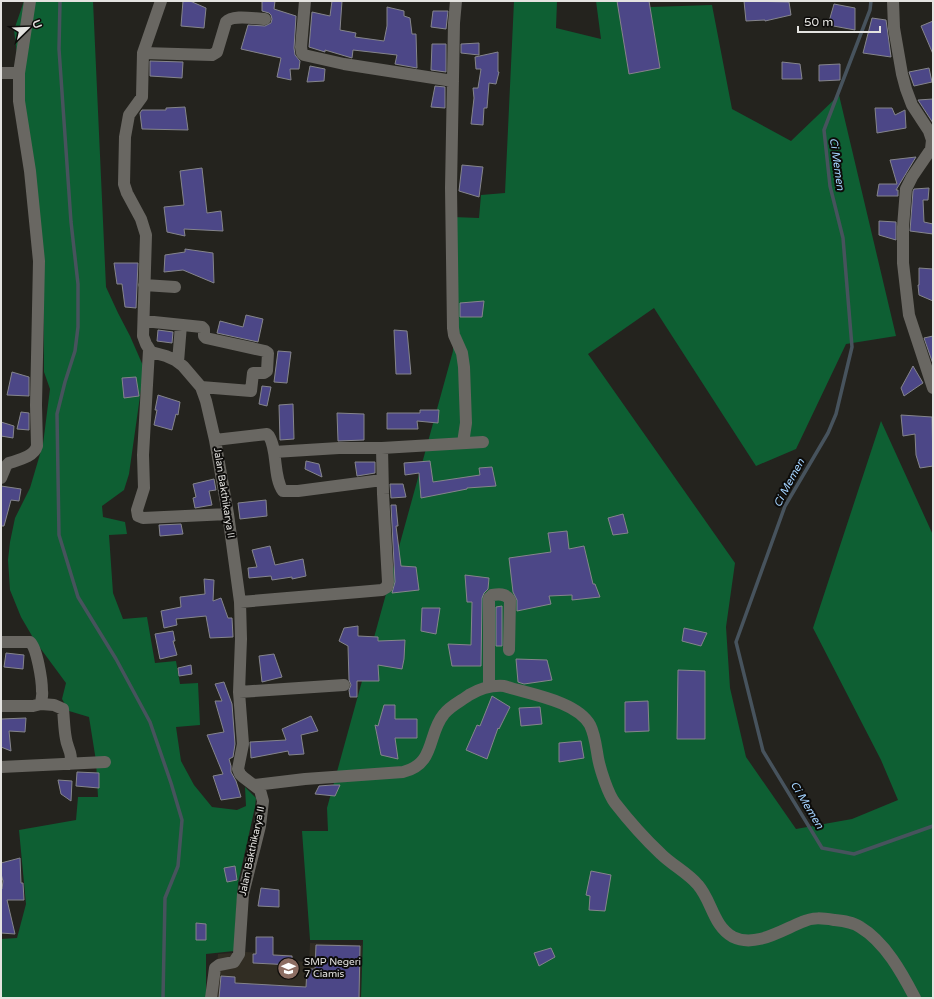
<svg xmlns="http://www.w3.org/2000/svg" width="934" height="999" viewBox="0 0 934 999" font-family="'Varela Round',sans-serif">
<rect width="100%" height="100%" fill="#24231e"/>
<path fill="#312d23" d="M310 943 362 945 360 998H214L218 954 246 952 293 955V961L309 962Z"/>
<path fill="#0e5f33" d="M24 1H93L106 287 118 313 130 336 144 368 129 474 124 490 102 506 103 517 125 522 127 534 109 535 113 593 123 619 147 617 155 663 176 661 180 684 198 683 200 725 176 727 181 761 194 785 212 807 237 810 246 806 245 787 256 798 255 807 238 883 234 951 206 954V998H1V939L17 938 26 904 19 830 76 820 78 797H98L96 761 89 717 69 711 62 699 66 683 35 641 21 617 10 590 8 560 10 542 15 518 30 488 43 444 50 389 44 372 43 257 14 30Z
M514 1H557L556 28 601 39 596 1H617L629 74 660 68 650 7 712 5 732 109 791 141 839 95 896 336 846 344 796 449 756 466 654 308 588 354 735 563 726 627 730 688 746 757 796 829 852 819 898 800 881 760 813 628 881 421 933 535V998H361L363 940H310L302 831H328L327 808 453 351V217L479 218 481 195 505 193Z"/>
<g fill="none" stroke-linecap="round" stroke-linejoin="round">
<path stroke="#47535d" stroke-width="3.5" d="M60 1 59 49 71 222 78 284V327L75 351 65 382 57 414 59 535 78 597 116 659 150 722 171 783 182 820 178 866 165 898 163 998
M871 1 870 10 824 130 830 186 843 238 852 347 836 414 828 433 785 506 736 642 763 751 822 848 854 854 933 826"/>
</g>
<path fill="#4c4787" stroke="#85858b" d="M183 1H190L206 8 204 28 181 26Z
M262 1H275L274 9 296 16 294 48 295 55 300 61 299 69H290L291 80 277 77 281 58 241 49 248 25 265 26 271 23 272 19 271 15 269 13 262 11Z
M332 1H342L340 30 356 33 355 37 384 41 387 26V7L404 11V16L410 18 412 34H416L417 68 395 64 397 55 353 50 352 58 325 50V52L309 47 312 12 330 16Z
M617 1H649L660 68 629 74Z
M744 1 789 2 791 15 765 21V20L746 21Z
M834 4 855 8V30L828 25Z
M433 11H448L446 29 431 27Z
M872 18 886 20 891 57 863 53Z
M933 21V54L921 26Z
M479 43V55L461 53V44Z
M432 44H446V72L431 70Z
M498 52V72H499L496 84 489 83 487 108H484L483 125 471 124 474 98 473 88H478L481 69H476L475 57Z
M150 61 183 62 182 78 150 76Z
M782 62 800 64 802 79H782Z
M840 64V80L819 81V65Z
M310 66 325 69 324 81 307 82Z
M929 68 932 82 914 86 909 72Z
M435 86 445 87V108L431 107Z
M933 99V123L918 100Z
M185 107 188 130 142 129 140 113 142 110H166V108Z
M875 108H892L895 115 905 110 906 128 877 133Z
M916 157 896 190H898V196H877L879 184H897L890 160Z
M462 165 483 167 479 197 459 191Z
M202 168 207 213 221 211 223 231 184 229 185 236 167 232 164 207 184 205 180 171Z
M929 188 928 200H923L924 222 933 224V234L910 231 913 191 914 189Z
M879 221 896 222V240L879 235Z
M185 249 213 253 214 283 183 270 164 272 165 255 185 252Z
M114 263H138L136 308 125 307 122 284H117Z
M919 268 933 269V301L919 295 918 285H919Z
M484 301 482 317H460V303Z
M246 315 263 319 258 342 217 333 220 321 243 327Z
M158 330 173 332 172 343 157 341Z
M394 330 407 331 411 374H396Z
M933 336V364L924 338Z
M278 351 291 352 287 383 274 382Z
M913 366 923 383 904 396 901 388Z
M12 372 29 377V396L7 395Z
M136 377 139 396 124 398 122 378Z
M262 386 271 387 267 406 259 404Z
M158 395 180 402 178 415 176 414 172 430 154 425 157 410H155Z
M293 404 294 439 280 440 279 405Z
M420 410H439L438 423 417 421 418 429H387V413H420Z
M21 412 29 413V430L17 429Z
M337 413 364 414V440L338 441Z
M901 415 932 417 933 466 920 468 916 455 915 434 903 436Z
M1 422 14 426 13 438 1 436Z
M306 461 319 464 322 477 305 469Z
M430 461 433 482 480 475 479 468 492 467 496 486 467 488V489L421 498 419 473 405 475 404 463Z
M355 462H375V473L357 476Z
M214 479 216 490 209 491 212 505 195 508 193 498 196 497 193 484Z
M390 484H403L406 497 391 498Z
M1 486 21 489 19 501 11 500 4 526H1Z
M266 500 267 516 240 519 238 503Z
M391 505H396L398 526H396L401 566 416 567 419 590 392 593 395 582Z
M623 514 628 533 613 535 608 518Z
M181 524 183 534 160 536 159 525Z
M567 531 569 549 584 546 593 584H595L600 597 572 600V595L549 596 551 604 517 611V600L513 592 509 558 551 552 548 533Z
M270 546 275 565 303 559 306 576 292 579V577L272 580 271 576 249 578 248 568 257 567 252 550Z
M465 575 489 578 488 589 484 593 482 598 481 666H452L448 644 471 645 472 602H467Z
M204 579 214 580 213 601 221 598 228 618H232L233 637 210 638 206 616 176 619 177 625 164 628 161 611 181 607 180 597 205 594Z
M502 606V646H496V607Z
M422 608H440L436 634 421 631Z
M358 626V636L378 637V641L405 640 404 659 402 669 378 665 379 681H357V697H350L349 690 351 685 349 680 348 646 339 641 344 628Z
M684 628 707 633 701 646 682 641Z
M173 631 175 641H173L177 655 160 659 155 634Z
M6 653 24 655 23 669 4 667Z
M274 654 282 677 262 682 259 656Z
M516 659 547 660 552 680 524 684 518 682Z
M191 665 192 674 179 676 178 668Z
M678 670 705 671V739H677Z
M224 682 232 704 235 744 233 757 229 759 231 766V772L236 781 241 797 221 800 213 776 223 774 207 735 224 732 215 701H222L215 684Z
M492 696 510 707 499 729 498 728 487 759 466 750 477 725 480 726Z
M648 701 649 731 625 732V702Z
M384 705H395V719H417V738H395L398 759 381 755 375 725 378 726Z
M540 707 542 724 521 726 519 708Z
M311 716 318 731 301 735 304 754 289 755 288 751 251 758 250 742 286 740 282 729Z
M26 718 25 732 9 731 11 751 1 747V719Z
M581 741 584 758 559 762V743Z
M77 772 99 773V788L76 786Z
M58 780 72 781 71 801 61 794Z
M332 785H340L335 796 315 794 319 786Z
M20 858 21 883H23L24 900H7L15 934 1 933V890L2 889 3 881 1 874V863Z
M235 866 237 880 227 882 224 868Z
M591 871 611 875 605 911 589 910 590 896 586 895Z
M261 888 279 890V907L258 906Z
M196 923 206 924V940H196Z
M256 937H273V955L292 956V965L253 963V954H256Z
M316 945 360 946 359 998H219L221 976 235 977V983L306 987 307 969H315Z
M551 948 555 957 539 966 534 953Z"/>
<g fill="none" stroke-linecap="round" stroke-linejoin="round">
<path stroke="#696762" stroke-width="12" d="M161 1 143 53 142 97 129 115 125 137 124 184 127 193 141 219 146 235 143 336 146 344 151 352 166 356 175 360 183 366 201 387 206 401 215 440 228 514 240 602 241 639 239 692 243 744 238 769 240 774 243 777 260 790 263 801 260 826 243 894 239 954 234 962 219 965 215 968 211 998
M305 1 301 47 302 53 304 55 344 64 453 81
M456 1 454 23 451 188 453 328 454 335 462 353 464 367 466 423 463 443
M893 1 894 28 902 74 906 89 912 105 929 131 932 140 931 149 912 177 906 189 903 227V263L909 315 933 388
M143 53 212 55 217 52 226 22C233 14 255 19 265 19
M1 73H19L30 1
M144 285 175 287
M144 321 202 327 204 329V336L206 338 265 351 268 353 267 371 264 373H253L251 391 201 387
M149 350 143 455 144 488 137 510 138 516 143 518 228 514
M178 362 181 325
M215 440 267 434 269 436C278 451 273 478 283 491H298L382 480
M274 452 339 448H382L483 442
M1 478 6 466 9 463C18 460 34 457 37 446L36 405 39 261 30 171 19 101V73
M240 602 359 592 382 590 387 587 388 582 383 494 382 448
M1 642H30C37 648 42 680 42 691 43 695 41 700 41 704L33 706H1
M489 686V598L492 595C498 594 506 593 510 600L509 650
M239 692 344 685
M41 704 54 705 63 709C64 719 64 729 66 739 67 748 74 755 69 764
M1 767 105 762
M255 785 305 779 403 772C436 764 427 734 444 714 450 706 461 701 469 695 481 688 491 685 504 686 529 694 577 701 590 725 595 735 596 747 598 758 600 769 608 794 615 803 629 821 645 839 661 854 672 865 688 873 698 885 712 901 713 926 733 937 755 948 782 930 802 922 813 917 822 918 834 920 843 921 853 922 860 927 885 942 902 973 915 998"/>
</g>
<defs>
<symbol id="school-disc" viewBox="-11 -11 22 22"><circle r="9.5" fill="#8d6e63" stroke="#0d0c0a"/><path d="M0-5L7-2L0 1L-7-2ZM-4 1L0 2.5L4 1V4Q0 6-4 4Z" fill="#fff"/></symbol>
</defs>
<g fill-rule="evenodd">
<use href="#school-disc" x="276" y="956" width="25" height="25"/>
</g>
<g text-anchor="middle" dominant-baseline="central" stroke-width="4" stroke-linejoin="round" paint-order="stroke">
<g font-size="10" fill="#e4e3e0" stroke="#0d0c0a">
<text transform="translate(224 493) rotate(81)">Jalan Bakthikarya II</text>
<text transform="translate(252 851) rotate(-78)">Jalan Bakthikarya II</text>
</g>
<g font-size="10" fill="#e4e3e0" stroke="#0d0c0a" text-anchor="start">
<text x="304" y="962">SMP Negeri<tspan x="304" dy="12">7 Ciamis</tspan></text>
</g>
<g font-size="11" font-style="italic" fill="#a3d2fe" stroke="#0d0c0a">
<text transform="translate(837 164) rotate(82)">Ci Memen</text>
<text transform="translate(789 483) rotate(-62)">Ci Memen</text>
<text transform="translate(807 805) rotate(59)">Ci Memen</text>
</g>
</g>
<rect width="934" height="999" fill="none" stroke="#e4e3e0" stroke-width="4"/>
<g transform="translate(28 28) rotate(67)" stroke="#0d0c0a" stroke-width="3" paint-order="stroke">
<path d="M0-3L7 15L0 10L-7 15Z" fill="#e4e3e0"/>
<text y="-6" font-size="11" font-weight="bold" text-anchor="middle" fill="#e4e3e0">U</text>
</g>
<path d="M798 26v6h82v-6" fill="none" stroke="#e4e3e0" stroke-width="2"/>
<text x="804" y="26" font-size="12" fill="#e4e3e0" stroke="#0d0c0a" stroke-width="3" paint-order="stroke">50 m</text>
</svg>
